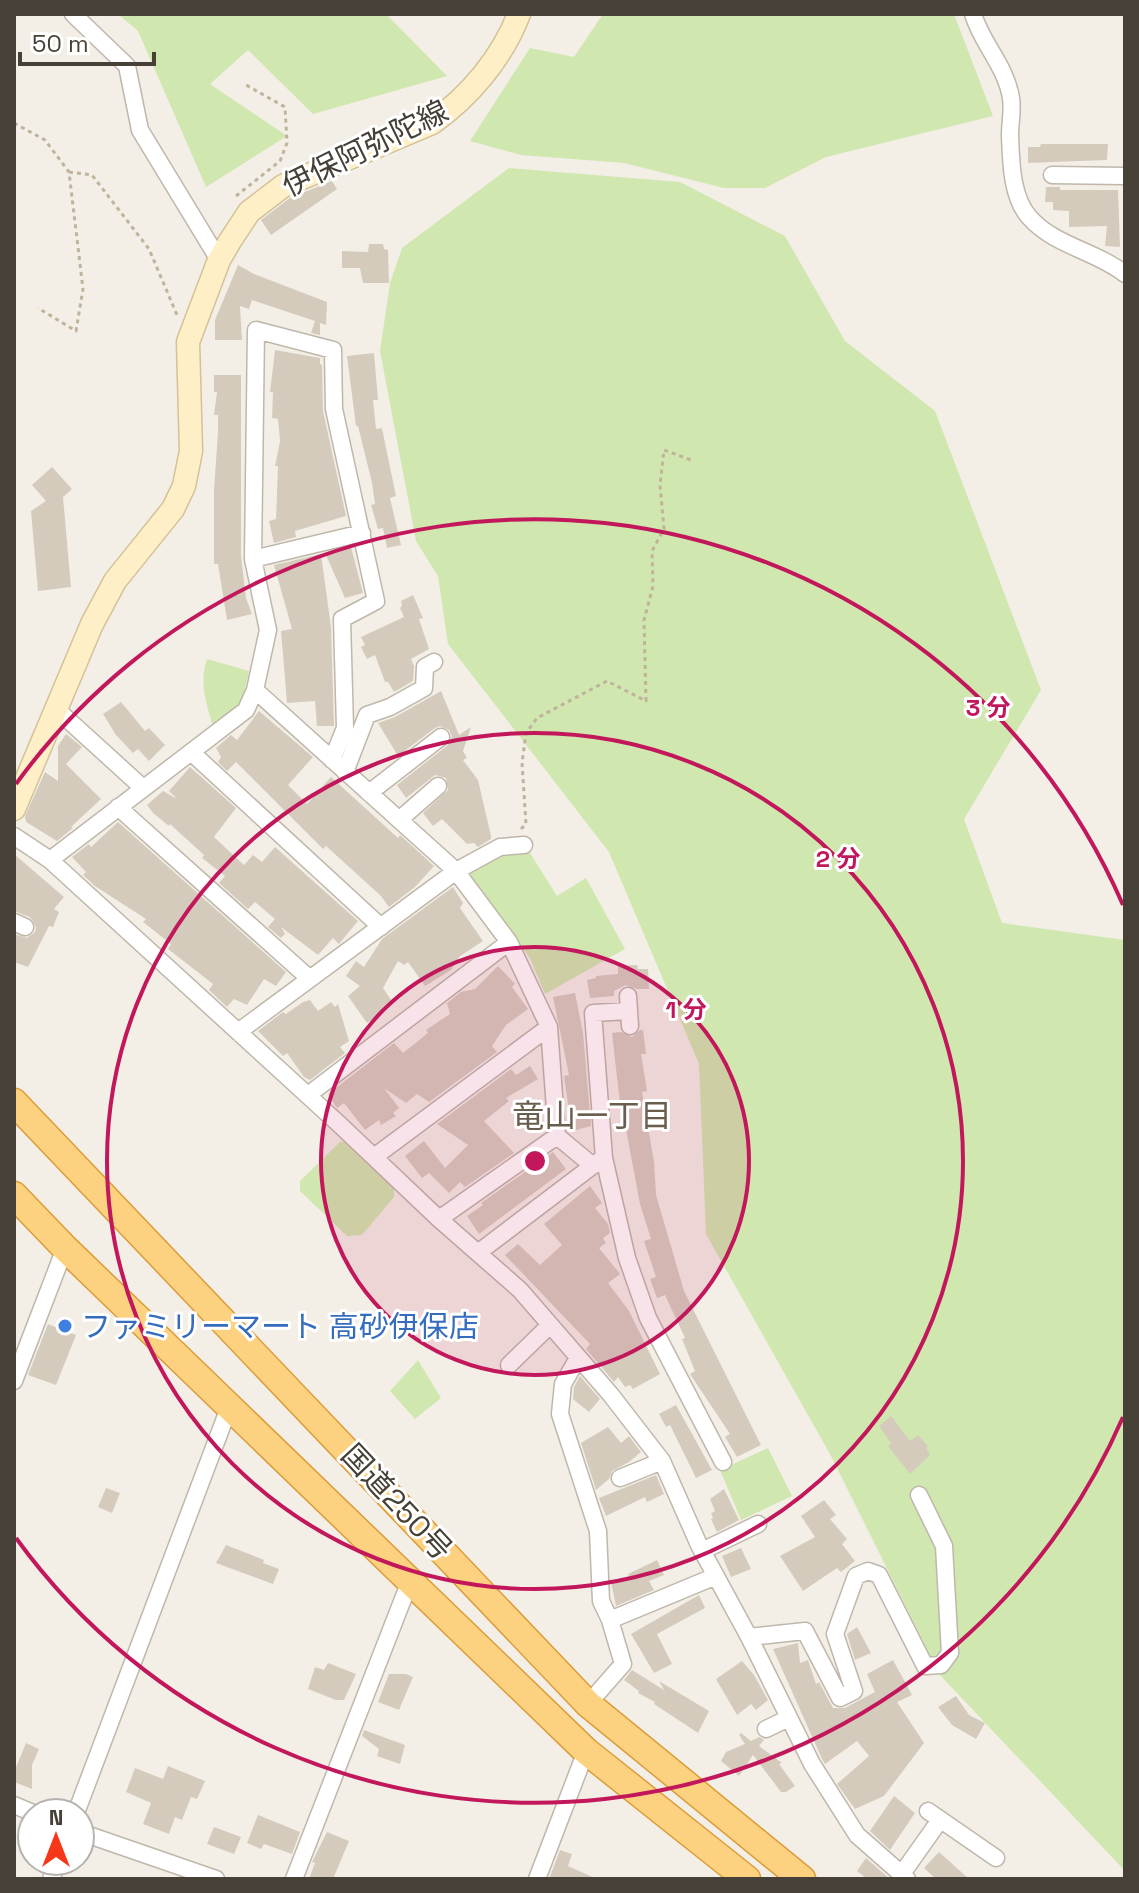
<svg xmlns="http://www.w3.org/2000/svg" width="1139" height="1893" viewBox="0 0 1139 1893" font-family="'Space Grotesk','Noto Sans JP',sans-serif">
<rect width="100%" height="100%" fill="#f3efe7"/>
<path fill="#d0e7b0" d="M118 14H386L447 76 313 114 248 50 210 84 287 136 206 187 138 31Z
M603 14H954L993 116 826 157 765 188H724L624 163 521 155 470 141 530 48 574 57Z
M509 168 680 182 785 236 845 341 935 411 1041 690 964 819 1002 923 1125 940V1871L940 1675 831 1456 706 1234 699 1064 609 852 448 644 438 576 416 541 380 351 390 283 402 248Z
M207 659 249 671 241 706 213 726C206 703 199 682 207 659Z
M530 853 557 896 586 878 625 949 545 994 530 958 467 876 497 856Z
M350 1141 394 1180V1197L362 1235 347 1236 300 1191V1181L340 1142Z
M418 1360 441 1398 415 1419 390 1391Z
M768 1448 792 1496 741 1520 720 1470Z"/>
<path fill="#d5cbbd" d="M1041 144H1108L1107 160 1028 163V147H1040Z
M332 181 337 189 271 235 261 220 290 198Z
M1046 187H1060V190H1118L1120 247 1105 246 1107 226 1069 227V211L1053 210V202H1045Z
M369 244H383L384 249 388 250 389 283H363L360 268H342V251L368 252Z
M238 265 254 274 327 302 326 325 320 323V335L311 333 315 321 252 300 249 309 240 306 242 340H215V320Z
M275 350 320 358V364L322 365 323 411 346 516 295 531 296 537 274 543 269 521 276 519 278 466H275L280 441 278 419 272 418 273 392H270Z
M374 353 378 400H373L376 429 382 428 386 448 396 496 390 498 401 545 387 548 383 528 378 529 371 505 375 504 372 483 358 426H356L347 356Z
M214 375H241V556L246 598 252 614 227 620 218 564H214V490L218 432V415H214L217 392H214Z
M52 467 72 489 63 497 71 587 38 591 31 511 46 501 32 485Z
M351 547 363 593 345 598 325 553Z
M321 554 331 627 334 726H317L315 701 287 703 281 631 292 629 274 565Z
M413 595 423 618 419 619 429 649 411 659 414 666 413 681 394 692 388 682H385L375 655 367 659 361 647 365 645 361 637 404 617 400 608 402 606 401 601Z
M441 691 459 735 471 727 463 751 467 758 463 760 478 780 491 836V839L478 847 474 843 467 844 442 819 433 826 423 813 448 790 446 778 435 775 406 798 397 785 448 745 452 736 449 730 440 726 435 728 398 756 378 723 395 717Z
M121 702 145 731 149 728 165 745 149 761 138 749 133 753 116 735 103 714Z
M259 711 313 757 288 785 307 804 331 777 398 838 400 835 434 866 415 887 389 907 381 896 326 846 323 849 236 762 227 771 218 762 221 757 216 748 231 735 237 740Z
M66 734 82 747 66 764 101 799 71 827 73 828 57 841 26 822 25 816 45 772 58 781V746Z
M190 767 236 808 214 837 244 865 253 855 262 862 275 847 358 921 339 944 333 938 318 955 281 927 285 934 281 938 268 927 275 919 255 902 248 909 219 883 225 876 202 858 204 855 170 824 169 826 153 813 147 805 163 791 177 799 169 791Z
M118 822 286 972 276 986 264 979 247 1005 234 999 227 1007 209 990 213 984 168 949 171 944 143 922 146 919 95 886 83 875 86 872 72 857 89 844 91 847Z
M14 854 64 897 54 909 59 912 53 927 49 926 28 967 14 962V934L27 938 35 932 36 927 30 917 14 911Z
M453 887 463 903 460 908 483 941 459 957 451 970 425 986 408 962 404 965 398 961 383 988 391 1000 382 1008 384 1012 367 1023 348 996 360 986 346 976 356 961 364 967 382 939Z
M637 965 638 969H648L649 989H637L626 985 614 991V996L590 998 587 980 596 978V976L618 974V966Z
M498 966 515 984 512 987 528 1009 506 1025 492 1046 497 1052 429 1102 417 1094 406 1103 384 1088 399 1108 393 1113 396 1116 381 1125 379 1120 365 1130 344 1103 337 1108 328 1094 394 1043 403 1053 428 1033 426 1030 450 1014 447 1003 461 992 475 989Z
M575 993 583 1033 591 1126 572 1131 564 1076 569 1075 553 997Z
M310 1000 318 1011 331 1002 335 1007 338 1004 349 1041 340 1047 345 1053 310 1080 304 1077 287 1053 283 1056 258 1031 283 1012 286 1014 303 1002Z
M640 1030H643L646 1054H641L647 1091 642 1092 654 1162 656 1195 684 1291 761 1445 737 1457 725 1437 730 1434 690 1374 695 1371 682 1339 685 1338 665 1295 657 1298 650 1279 656 1277 644 1241 651 1239 640 1204 626 1129 623 1130 612 1033 621 1032 632 1037Z
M530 1066 538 1079 506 1098 509 1101 484 1121 514 1153 465 1187 460 1182 449 1193 429 1173 422 1178 405 1156 424 1141 445 1168 468 1145 437 1124 511 1069 516 1075Z
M553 1152 566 1169 479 1234 467 1216 483 1205 481 1203Z
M590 1186 602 1203 595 1208 608 1224 610 1233 603 1238 606 1243 599 1248 620 1274 608 1283 629 1311 660 1374 633 1389 630 1385 625 1387 618 1377 614 1382 586 1349 590 1344 505 1255 518 1244 540 1265 562 1245 544 1224Z
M48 1324 76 1335 56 1385 28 1375Z
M580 1376 600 1399 589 1412 573 1399 574 1387Z
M676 1405 712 1470 696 1478 670 1425 666 1427 659 1414Z
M891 1416 910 1441 918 1435 928 1446 926 1448 930 1455 910 1474 888 1446 891 1443 879 1426Z
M608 1427 621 1443 629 1436 641 1452 629 1462 612 1471 609 1479 596 1490 581 1443Z
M656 1475 664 1494 647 1502 645 1497 606 1516 599 1498Z
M106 1488 120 1493 112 1513 98 1507Z
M724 1489 739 1520 717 1532 711 1519 713 1518 711 1513 715 1511 710 1499Z
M824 1500 836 1515 830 1519 847 1539 842 1544 855 1561 841 1572 837 1568 803 1591 780 1556 815 1537 801 1516Z
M226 1545 264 1560 263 1563 279 1569 273 1584 216 1563Z
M741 1548 751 1569 731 1577 722 1556Z
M657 1560 664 1575 649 1581 654 1590 616 1606 611 1582 629 1577 628 1574Z
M699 1595 705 1608 657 1634 672 1664 654 1673 631 1634Z
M857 1627 871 1653 855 1660 847 1634Z
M798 1643 800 1663 808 1660 816 1684 819 1682 833 1708H845L875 1692 867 1674 893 1660 912 1695 897 1702 924 1743 884 1796 855 1809 837 1784 869 1756 857 1741 825 1764 822 1759 773 1649Z
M742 1661 754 1675 768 1700 756 1710 751 1704 737 1715 716 1679Z
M328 1663 356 1674 344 1700H336L308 1689 315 1667 324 1670Z
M632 1670 664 1690 659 1681 709 1711 698 1733 654 1704 655 1702 638 1693 639 1691 624 1680Z
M389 1674H406L413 1677 399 1710 378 1702Z
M956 1696 969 1715 985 1723 976 1739 952 1725 938 1707Z
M364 1730 405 1745 400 1764 377 1756 379 1749 362 1736Z
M741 1733 751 1741 759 1737 764 1740 759 1746 782 1763 779 1764 795 1786 786 1792H781L753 1755 739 1776 721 1761 726 1752 745 1744 739 1735Z
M26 1743 39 1749 32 1765V1789L14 1782V1772Z
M168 1766 205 1781 197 1799 191 1797 182 1820 175 1817 169 1834 143 1824 151 1803 126 1792 135 1768 163 1779Z
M894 1796 915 1813 890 1850 870 1831Z
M258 1815 300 1832 292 1854 264 1844 261 1849 247 1843Z
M214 1827 241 1837 234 1854 207 1844Z
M327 1832 349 1841 333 1879H309L315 1863 312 1862Z
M560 1850 572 1854 568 1866 597 1879H549Z
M939 1852 969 1879H936L924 1868Z
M866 1858 890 1879H867L857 1871Z"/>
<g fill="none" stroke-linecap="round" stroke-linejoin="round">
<defs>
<path id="minor" d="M73 14 127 66 140 130 219 260
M973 14C982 44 1006 66 1011 98 1013 110 1010 123 1010 135 1011 160 1011 198 1030 218 1055 246 1096 251 1125 274
M1052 175 1125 176
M253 559 362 533
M255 690 456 871 509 942 549 1027 557 1136 593 1166
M55 708 143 788
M191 752 381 927
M345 772 367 715 390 707 424 688 425 667 434 662
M369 793 441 737
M118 807 310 979
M399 820 438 786
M14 836 50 860 339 1124 439 1219 520 1290 611 1395 662 1461 699 1545 749 1637 812 1764 857 1835 907 1879
M50 860 246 710 255 690 268 630 253 559 256 330 333 350 334 409 376 601 342 619 345 728 332 760
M14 922 25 927
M628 996 630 1026
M629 1011 593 1013 604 1158 627 1258 648 1318 723 1462
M238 1032 456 871 500 847 524 845
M308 1095 509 942
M374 1157 549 1027
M439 1219 557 1136
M479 1252 599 1161
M578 1358 563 1384 560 1414 598 1531 601 1601 610 1620 623 1664 588 1704
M509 1365 550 1325
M14 1381 65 1248
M620 1478 662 1461
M702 1551 758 1524
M610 1620 716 1576
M749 1637 805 1631 840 1698 854 1691 835 1634 856 1576 868 1571 879 1575 925 1666 941 1665 950 1653 944 1546 919 1495
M766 1729 789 1718
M14 1805 33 1813
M928 1811 996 1858
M76 1813 230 1405
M80 1832 216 1879
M901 1875 940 1820
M51 1879 58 1861
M294 1879 410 1581
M537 1879 586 1751"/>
<path id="secondary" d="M14 809 92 624 115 581 173 509 184 486 191 451 188 342 219 260 230 241 249 212 283 186 432 123C470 96 502 58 519 14"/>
<path id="trunk" d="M14 1102 588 1704 802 1879
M14 1195 65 1248 586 1751 747 1879"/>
</defs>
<use href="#minor" stroke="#bfb7aa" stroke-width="19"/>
<use href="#secondary" stroke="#d3c298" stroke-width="25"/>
<use href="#trunk" stroke="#dc9c39" stroke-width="29"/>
<path stroke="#c0b29b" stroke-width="3" stroke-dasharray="4 4" stroke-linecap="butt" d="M14 123 45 140 69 172 83 289 76 331 38 308
M69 172 92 175 149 249 177 315
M236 196 280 161 287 143 285 107 246 85
M521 829 526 824 522 763 526 733 537 718 607 681 646 701 644 620 653 586 652 551 664 529 660 485 664 450 694 461"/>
<use href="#minor" stroke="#fff" stroke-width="16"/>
<use href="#secondary" stroke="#feefc7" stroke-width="22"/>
<use href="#trunk" stroke="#fcd280" stroke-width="26"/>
</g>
<circle cx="535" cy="1161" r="214" fill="#c2185b" fill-opacity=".12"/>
<g fill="none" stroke="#c2185b" stroke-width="4">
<circle cx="535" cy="1161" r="214"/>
<circle cx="535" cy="1161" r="428"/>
<path d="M1123 1417A641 641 0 0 1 16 1538M16 784A641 641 0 0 1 1123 905"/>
</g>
<circle fill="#3f7fe0" stroke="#fff" stroke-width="3" cx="65" cy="1326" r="8"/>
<g text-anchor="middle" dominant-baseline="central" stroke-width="6" stroke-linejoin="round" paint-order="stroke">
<g font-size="30" fill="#464036" stroke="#fff">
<text transform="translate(365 148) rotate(-26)">伊保阿弥陀線</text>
<text transform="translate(397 1502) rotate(47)">国道250号</text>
</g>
<g font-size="30" fill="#366cbe" stroke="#fff" text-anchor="start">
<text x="81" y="1326">ファミリーマート 高砂伊保店</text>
</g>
<g font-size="32" fill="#695d4d" stroke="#fff">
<text x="592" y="1116">竜山一丁目</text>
</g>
</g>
<circle cx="535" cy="1161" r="12" fill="#c2185b" stroke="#fff" stroke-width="4"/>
<g font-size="24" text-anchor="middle" font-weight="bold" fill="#c2185b" stroke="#fff" stroke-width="6" stroke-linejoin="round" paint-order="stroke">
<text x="988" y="716">3 分</text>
<text x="838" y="867">2 分</text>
<text x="686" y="1018">1 分</text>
</g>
<rect width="1139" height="1893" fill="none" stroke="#464036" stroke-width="32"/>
<g transform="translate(56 1837)"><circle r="38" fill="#ffffff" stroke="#b5b3af" stroke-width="2"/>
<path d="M0-6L14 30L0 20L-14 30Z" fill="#f7371a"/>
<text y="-12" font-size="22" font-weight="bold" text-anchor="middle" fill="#464036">N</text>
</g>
<path d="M20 52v12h134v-12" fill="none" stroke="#464036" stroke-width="4"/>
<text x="32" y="52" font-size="24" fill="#464036" stroke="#ffffff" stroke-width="6" paint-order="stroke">50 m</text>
</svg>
